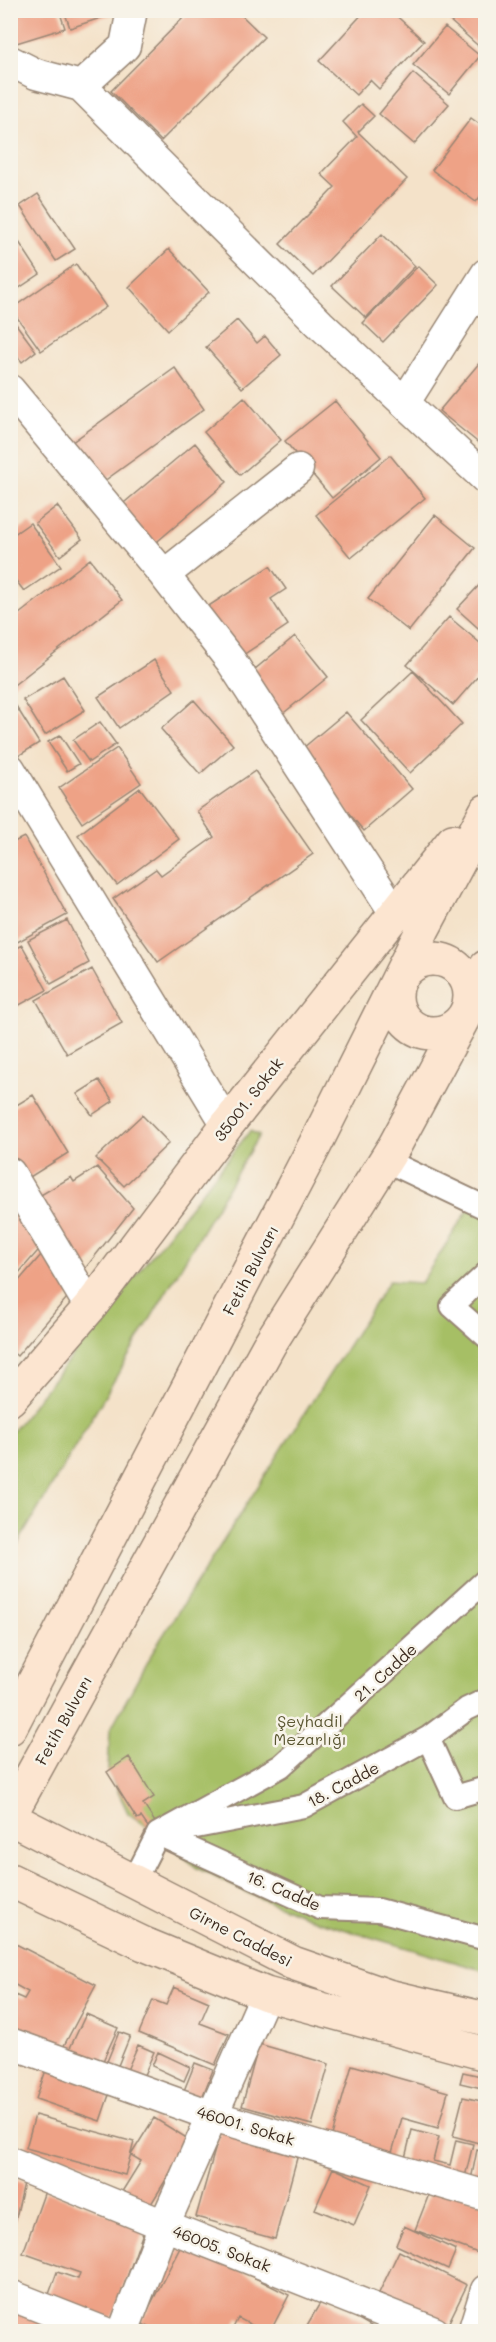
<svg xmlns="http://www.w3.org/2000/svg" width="496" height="2342" viewBox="0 0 496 2342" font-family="Mali,sans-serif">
<rect width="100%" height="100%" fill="#f7f3e8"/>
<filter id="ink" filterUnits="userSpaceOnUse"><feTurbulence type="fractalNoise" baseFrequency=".0167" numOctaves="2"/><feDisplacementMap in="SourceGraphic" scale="12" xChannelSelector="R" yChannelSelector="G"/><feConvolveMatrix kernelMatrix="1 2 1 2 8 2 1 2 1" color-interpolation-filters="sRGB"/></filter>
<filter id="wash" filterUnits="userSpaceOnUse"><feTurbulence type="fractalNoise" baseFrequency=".008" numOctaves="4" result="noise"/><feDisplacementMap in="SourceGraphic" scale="24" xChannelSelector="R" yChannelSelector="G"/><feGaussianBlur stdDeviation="1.35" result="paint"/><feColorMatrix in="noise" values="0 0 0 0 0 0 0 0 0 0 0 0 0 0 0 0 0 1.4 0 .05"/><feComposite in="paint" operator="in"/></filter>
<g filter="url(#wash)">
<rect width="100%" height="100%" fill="#f4e2c9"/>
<path fill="#a6bf65" stroke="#707442" stroke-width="1.5" d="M250 1131 259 1135 11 1555V1433Z
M485 1184V1971L316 1921 250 1894 197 1868 158 1834 128 1813 108 1770 110 1730 155 1648 389 1281 421 1283Z"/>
<g id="blocks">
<path fill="#eea286" d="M10 10H59L65 28 10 45Z
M64 10H119V12L70 28Z
M191 10H236L264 37 161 141 111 91Z
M366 10H390L424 41 379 89 370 80 356 95 319 61Z
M457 10H486L484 51 449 20Z
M445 27 480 56 449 94 413 65Z
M413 73 449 104 414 144 379 114Z
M361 104 374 116 358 132 407 179 313 276 280 244 335 187 321 174 357 137 343 122Z
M471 118 486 129V189L476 202 432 170Z
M38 194 75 249 56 261 20 206Z
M382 234 415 266 366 318 332 286Z
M17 239 40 274 10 294V244Z
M169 249 209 292 168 330 129 287Z
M76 264 106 307 41 351 11 309Z
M418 266 438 285 383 342 363 323Z
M10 316 36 351 22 362 10 347Z
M237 320 257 343 265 336 281 355 242 388 206 347Z
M486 355V449L439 411Z
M175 368 204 409 100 484 71 443Z
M244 397 281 440 240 475 204 432Z
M335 401 381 457 332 498 285 441Z
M195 443 227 482 152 546 119 507Z
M390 455 425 498 351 558 316 515Z
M57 506 82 539 60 556 35 523Z
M435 515 475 548 409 631 368 599Z
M30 523 61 566 24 591 10 573V537Z
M90 559 122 600 10 688V621Z
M270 566 286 589 271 599 288 625 234 661 201 611Z
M486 578V635L457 609Z
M449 617 486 648V667L453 705 407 665Z
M295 636 328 677 280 716 248 675Z
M154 660 174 690 119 728 98 697Z
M413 671 462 724 410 773 361 720Z
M63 676 85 710 45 735 23 700Z
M194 700 233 745 200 774 161 729Z
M16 706 39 743 10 761V710Z
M346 712 412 789 364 831 297 753Z
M100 722 116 744 89 762 73 740Z
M60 735 79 764 67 771 48 742Z
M117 748 141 783 82 823 59 788Z
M255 771 313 854 158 962 113 899 156 869 161 875 214 837 197 811Z
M140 788 179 839 117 885 78 835Z
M24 837 67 915 10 946V844Z
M67 920 89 963 51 984 28 940Z
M22 945 47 990 14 1008 10 1001V951Z
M92 969 122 1023 67 1054 36 1000Z
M99 1080 113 1101 92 1115 77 1094Z
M33 1095 68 1153 22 1182 10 1163V1109Z
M142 1115 169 1143 124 1186 96 1158Z
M97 1167 133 1208 80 1275 34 1199 71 1177 74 1182Z
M18 1199 44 1244 10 1283V1208Z
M48 1247 73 1291 17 1356 10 1350V1291Z
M129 1757 154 1797 143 1804 157 1825 150 1830 141 1817 137 1819 107 1772Z
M10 1941 96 1985 59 2055 10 2030V1993L24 1999 28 1992 10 1982Z
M174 1987 209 2002 200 2023 229 2034 215 2065 139 2033 153 2000 166 2005Z
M86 2014 118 2028 102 2063 70 2048Z
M119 2032 130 2036 117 2068 106 2064Z
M259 2044 329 2064 312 2125 242 2106Z
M138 2045 154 2052 140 2084 124 2077Z
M158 2052 190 2067 184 2081 152 2066Z
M195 2063 213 2070 201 2100 183 2093Z
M352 2065 448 2092 438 2128 402 2118 389 2163 329 2146Z
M47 2067 111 2089 100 2121 36 2099Z
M463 2072 486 2077V2089L460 2083Z
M463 2097 486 2102V2145L453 2136Z
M35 2115 134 2142 125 2175 26 2148Z
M154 2118 190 2140 145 2214 118 2198 141 2161 131 2155Z
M222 2125 300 2147 275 2239 196 2217Z
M412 2130 439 2137 433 2161 450 2165 456 2140 473 2144 465 2177 404 2162Z
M477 2150 486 2152V2194L469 2190Z
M333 2168 371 2185 354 2225 315 2209Z
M10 2179 24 2183 15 2222 10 2221Z
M433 2184 486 2204V2233L478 2253 415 2230Z
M45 2191 145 2227 112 2319 48 2297 57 2272 78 2279 80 2273 23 2253Z
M404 2226 456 2250 448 2269 396 2245Z
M183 2242 289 2295 270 2332H265L238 2318 231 2332H158L141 2323Z
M399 2251 467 2285 447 2326 379 2293Z
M323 2298 381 2332H303Z
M10 2308 87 2332H10Z"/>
</g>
</g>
<g filter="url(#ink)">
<use href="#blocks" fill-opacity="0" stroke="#988674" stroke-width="1.5"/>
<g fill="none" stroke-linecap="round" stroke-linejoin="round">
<defs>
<path id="pedestrian" d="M385 1160 486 1208
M486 1274 452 1306 486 1336
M428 1738 467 1709 486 1700
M180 1830 304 1806 428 1738 455 1797 486 1788
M158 1834 281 1766 486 1580
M158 1834 320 1908 379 1910 486 1939
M134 1881 158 1834"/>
<path id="minor" d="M10 61 36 74 81 86 320 324 486 479
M81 86 125 46 132 10
M10 390 164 575 231 661 395 913
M405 402 486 274
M164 575 298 469
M10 769 227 1125
M10 1173 90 1307
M10 2043 213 2116 486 2196
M10 2162 164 2225 434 2332
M10 2295 104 2332
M123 2332 164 2225 266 1994
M473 2332 486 2290"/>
<path id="secondary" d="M396 996a37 37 0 1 1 74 0a37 37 0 1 1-74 0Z
M10 1399 90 1307 227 1125 453 841
M10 1728 315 1145 423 929 486 811
M10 1815 269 1345 395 1145 465 1015 486 967
M10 1818 293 1963 388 1996 486 2019
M10 1880 144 1944 266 1994 486 2054"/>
</defs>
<use href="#pedestrian" stroke="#988674" stroke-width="26"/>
<use href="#minor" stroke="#988674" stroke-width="33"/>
<use href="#secondary" stroke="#988674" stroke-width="36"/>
<use href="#pedestrian" stroke="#fff" stroke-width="22"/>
<use href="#minor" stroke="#fff" stroke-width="30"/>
<use href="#secondary" stroke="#fce5d0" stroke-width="33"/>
</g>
</g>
<g text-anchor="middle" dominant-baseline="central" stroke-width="5" stroke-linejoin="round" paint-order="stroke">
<g font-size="16" fill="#3b2a1e" stroke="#f7f3e8">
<text transform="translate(248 1099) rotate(-52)">35001. Sokak</text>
<text transform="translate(250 1270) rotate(-62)">Fetih Bulvarı</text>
<text transform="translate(385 1672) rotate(-42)">21. Cadde</text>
<text transform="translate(63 1720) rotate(-61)">Fetih Bulvarı</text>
<text transform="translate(343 1784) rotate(-28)">18. Cadde</text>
<text transform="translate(284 1890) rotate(23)">16. Cadde</text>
<text transform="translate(241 1936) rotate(27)">Girne Caddesi</text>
<text transform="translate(246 2125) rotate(17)">46001. Sokak</text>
<text transform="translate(222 2248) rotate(21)">46005. Sokak</text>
</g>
<g font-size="16" fill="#5b5733" stroke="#f7f3e8">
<text x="310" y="1720">Şeyhadil<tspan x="310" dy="18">Mezarlığı</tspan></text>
</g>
</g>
<rect width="496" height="2342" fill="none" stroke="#f7f3e8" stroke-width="36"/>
</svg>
